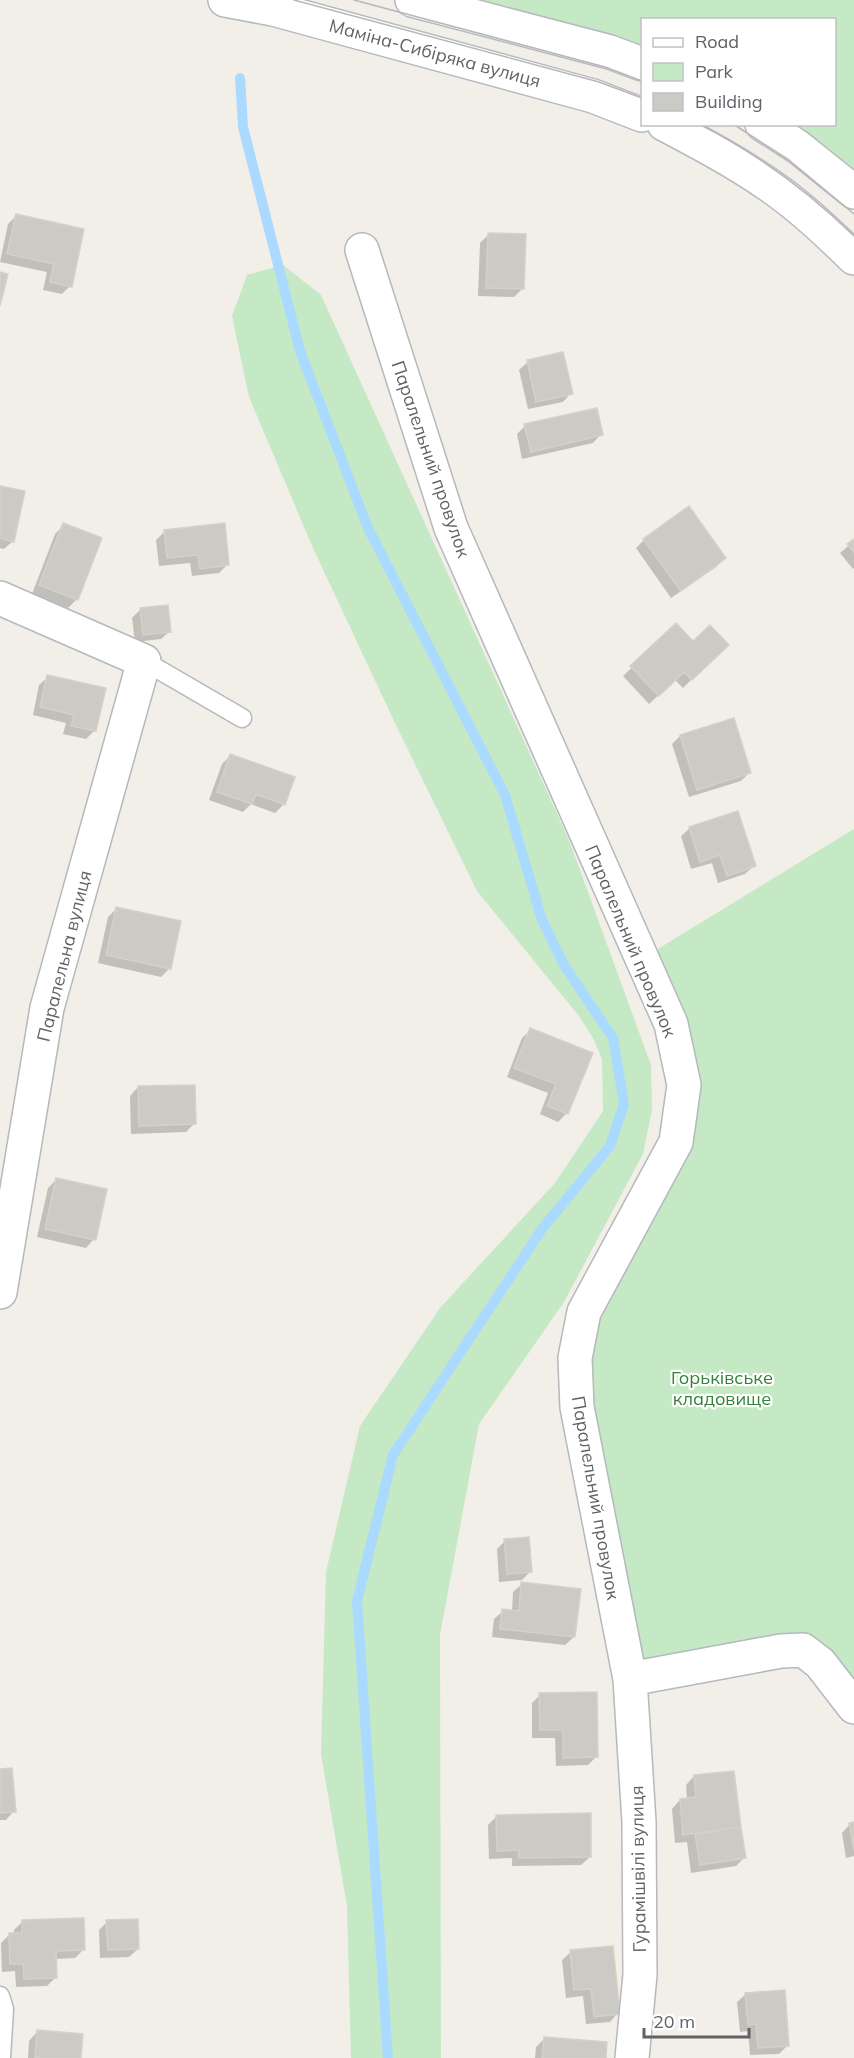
<svg xmlns="http://www.w3.org/2000/svg" width="854" height="2058" viewBox="0 0 854 2058" font-family="Mulish,sans-serif">
<rect width="100%" height="100%" fill="#f1efe8"/>
<path fill="#c5e8c5" d="M464 0H854V175L787 125 834 124V20H642V50Z
M283 265 321 295 569 840 651 1065 652 1110 643 1154 564 1302 479 1424 440 1635 441 2058H351L347 1906 321 1754 326 1572 360 1426 440 1308 555 1183 603 1111 602 1059 593 1038 579 1016 477 891 394 721 313 548 249 397 232 316 247 275Z
M854 829V1685L830 1653 640 1664 590 1406 588 1359 597 1316 688 1146 653 952Z"/>
<path fill="#0003" d="M16 216 82 230 70 286 62 294 43 290 47 272 0 262 8 224Z
M489 234 523 288 514 297 478 296 480 243Z
M528 362 571 393 563 402 528 409 519 370Z
M525 426 601 434 593 443 522 459 517 434Z
M0 487 13 541 4 549 0 548Z
M64 525 77 599 68 608 32 594 55 534Z
M165 531 228 564 219 573 192 576 190 563 159 566 156 540Z
M644 540 725 558 716 567 671 598 636 548Z
M854 541V568L853 569 840 553Z
M140 610 170 631 161 639 135 642 132 618Z
M676 625 693 643 727 645 683 688 675 680 649 704 623 676Z
M48 677 95 730 86 739 63 734 66 723 33 715 39 685Z
M680 736 749 773 741 781 689 797 672 744Z
M230 756 284 804 275 813 251 804 243 812 209 800 222 764Z
M690 828 754 866 745 874 718 883 712 863 691 869 681 836Z
M117 908 179 922 169 969 161 977 98 963 108 917Z
M531 1030 591 1054 567 1113 558 1122 540 1114 548 1093 507 1077 522 1038Z
M138 1087 194 1124 186 1132 131 1134 130 1096Z
M56 1180 94 1239 86 1248 37 1237 48 1188Z
M505 1541 530 1572 522 1580 499 1582 497 1549Z
M522 1584 574 1637 565 1645 492 1637 494 1619 503 1611 512 1612 513 1592Z
M540 1695 596 1757 588 1765 556 1766 555 1738H532V1703Z
M0 1770 14 1811 6 1820H0Z
M732 1773 745 1857 736 1866 691 1873 687 1842 675 1843 672 1809 680 1800 687 1799 686 1785 694 1776Z
M497 1816 590 1857 581 1865 512 1866V1858L489 1859 488 1825Z
M854 1823V1856L846 1858 842 1833 850 1824Z
M22 1922 84 1949 75 1958 55 1959 56 1977 47 1986 16 1987 15 1971 2 1972 1 1943 9 1935H14V1930Z
M107 1922 138 1949 129 1957 100 1958 99 1930Z
M571 1952 618 2013 610 2022 586 2024 583 1996 566 1998 562 1960Z
M746 1994 788 2045 779 2054 750 2055 748 2031 740 2032 737 2002Z
M37 2032 80 2058H28L29 2041Z
M545 2038 604 2058H535L536 2047Z"/>
<g fill="none" stroke-linecap="round" stroke-linejoin="round">
<path stroke="#aadaff" stroke-width="10" d="M240 78 243 127 300 351 368 528 505 795 542 920 564 965 613 1038 624 1104 610 1146 542 1229 393 1455 357 1601 388 2058"/>
</g>
<path fill="#cccac5" stroke="#d6d1c6" stroke-width="1.5" d="M16 214 84 229 72 287 50 282 54 264 7 254Z
M488 233 526 234 524 289 486 288Z
M0 272 8 274 0 306Z
M563 352 573 394 536 402 527 360Z
M597 408 603 435 531 452 524 424Z
M0 486 25 491 14 542 0 538Z
M689 506 726 558 681 591 643 539Z
M63 523 102 538 78 600 39 585Z
M225 523 229 565 200 569 198 555 167 558 164 530Z
M854 539V552L847 544Z
M168 605 171 632 143 635 140 608Z
M676 623 693 641 710 625 729 645 692 680 684 672 659 696 630 666Z
M47 675 106 688 96 731 71 726 74 715 40 707Z
M734 718 751 773 697 790 680 735Z
M230 754 295 777 285 805 256 794 252 804 217 792Z
M738 811 756 866 727 876 720 855 700 862 689 827Z
M116 907 181 921 171 969 106 955Z
M530 1028 593 1053 568 1114 547 1106 556 1084 514 1068Z
M195 1085 196 1124 139 1126 138 1086Z
M56 1178 107 1189 96 1240 45 1229Z
M529 1537 532 1572 507 1574 504 1539Z
M521 1582 581 1589 575 1637 500 1629 502 1609 519 1611Z
M597 1692 598 1757 563 1758V1730H540L539 1693Z
M12 1768 16 1812 0 1813V1769Z
M734 1771 741 1827 683 1835 680 1799 696 1797 694 1775Z
M591 1813V1857L519 1858V1850L497 1851 496 1815Z
M854 1822V1850L849 1823Z
M741 1827 746 1858 700 1865 695 1834Z
M84 1918 85 1950 56 1951 57 1978 24 1979 23 1964H10L9 1933H22V1920Z
M138 1919 139 1949 108 1950 106 1920Z
M613 1946 620 2014 594 2017 591 1989 574 1990 570 1950Z
M785 1990 789 2046 758 2048 756 2024 748 2025 745 1993Z
M37 2030 83 2034 81 2058H35Z
M544 2037 607 2042 606 2058H542Z"/>
<g fill="none" stroke-linecap="round" stroke-linejoin="round">
<defs>
<path id="service" d="M144 661 242 718
M0 1996 4 2009 1 2058"/>
<path id="minor" d="M362 250 451 528 671 1024 684 1085 676 1142 584 1312 575 1358 577 1407 630 1679 639 1822 640 1975 632 2058
M0 598 144 661 47 1008 0 1292
M630 1679 781 1651 803 1650 820 1663 854 1707"/>
<path id="secondary" d="M225 0 273 9 593 96 642 115
M412 0 610 52 642 64
M664 124C700 143 736 162 769 185 800 206 827 232 854 258
M762 124 798 147 854 192"/>
</defs>
<use href="#service" stroke="#b5b8bc" stroke-width="21"/>
<use href="#minor" stroke="#b5b8bc" stroke-width="36"/>
<use href="#secondary" stroke="#b6babf" stroke-width="36"/>
<use href="#service" stroke="#fff" stroke-width="18"/>
<use href="#minor" stroke="#fff" stroke-width="33"/>
<use href="#secondary" stroke="#fff" stroke-width="33"/>
<path stroke="#b6b7b8" stroke-width="1.5" d="M294 0 599 82 642 98
M354 0 605 67 642 81
M699 124C756 153 808 191 854 236
M733 124 789 160 854 214"/>
</g>
<g text-anchor="middle" dominant-baseline="central" stroke-width="4.5" stroke-linejoin="round" paint-order="stroke">
<g font-size="18" fill="#5f6368" stroke="#fff">
<text transform="translate(435 53) rotate(15)">Маміна-Сибіряка вулиця</text>
<text transform="translate(431 459) rotate(71)">Паралельний провулок</text>
<text transform="translate(631 941) rotate(67)">Паралельний провулок</text>
<text transform="translate(64 956) rotate(-76)">Паралельна вулиця</text>
<text transform="translate(596 1498) rotate(80)">Паралельний провулок</text>
<text transform="translate(638 1869) rotate(-91)">Гурамішвілі вулиця</text>
</g>
<g font-size="18" fill="#348238" stroke="#fff">
<text x="722" y="1377">Горьківське<tspan x="722" dy="21">кладовище</tspan></text>
</g>
</g>
<rect x="641" y="18" width="195" height="108" fill="#ffffff" stroke="#bfc1c3" stroke-width="1.5"/>
<rect x="653" y="38" width="30" height="9" fill="#ffffff" stroke="#bfc1c3" stroke-width="1.5"/>
<text x="695" y="48" font-size="18" fill="#5f6368">Road</text>
<rect x="653" y="63" width="30" height="18" fill="#c5e8c5" stroke="#bfc1c3" stroke-width="1.5"/>
<text x="695" y="78" font-size="18" fill="#5f6368">Park</text>
<rect x="653" y="93" width="30" height="18" fill="#cccac5" stroke="#bfc1c3" stroke-width="1.5"/>
<text x="695" y="108" font-size="18" fill="#5f6368">Building</text>
<path d="M644 2028v9h105v-9" fill="none" stroke="#5f6368" stroke-width="3"/>
<text x="653" y="2028" font-size="18" fill="#5f6368" stroke="#ffffff" stroke-width="4.5" paint-order="stroke">20 m</text>
</svg>
